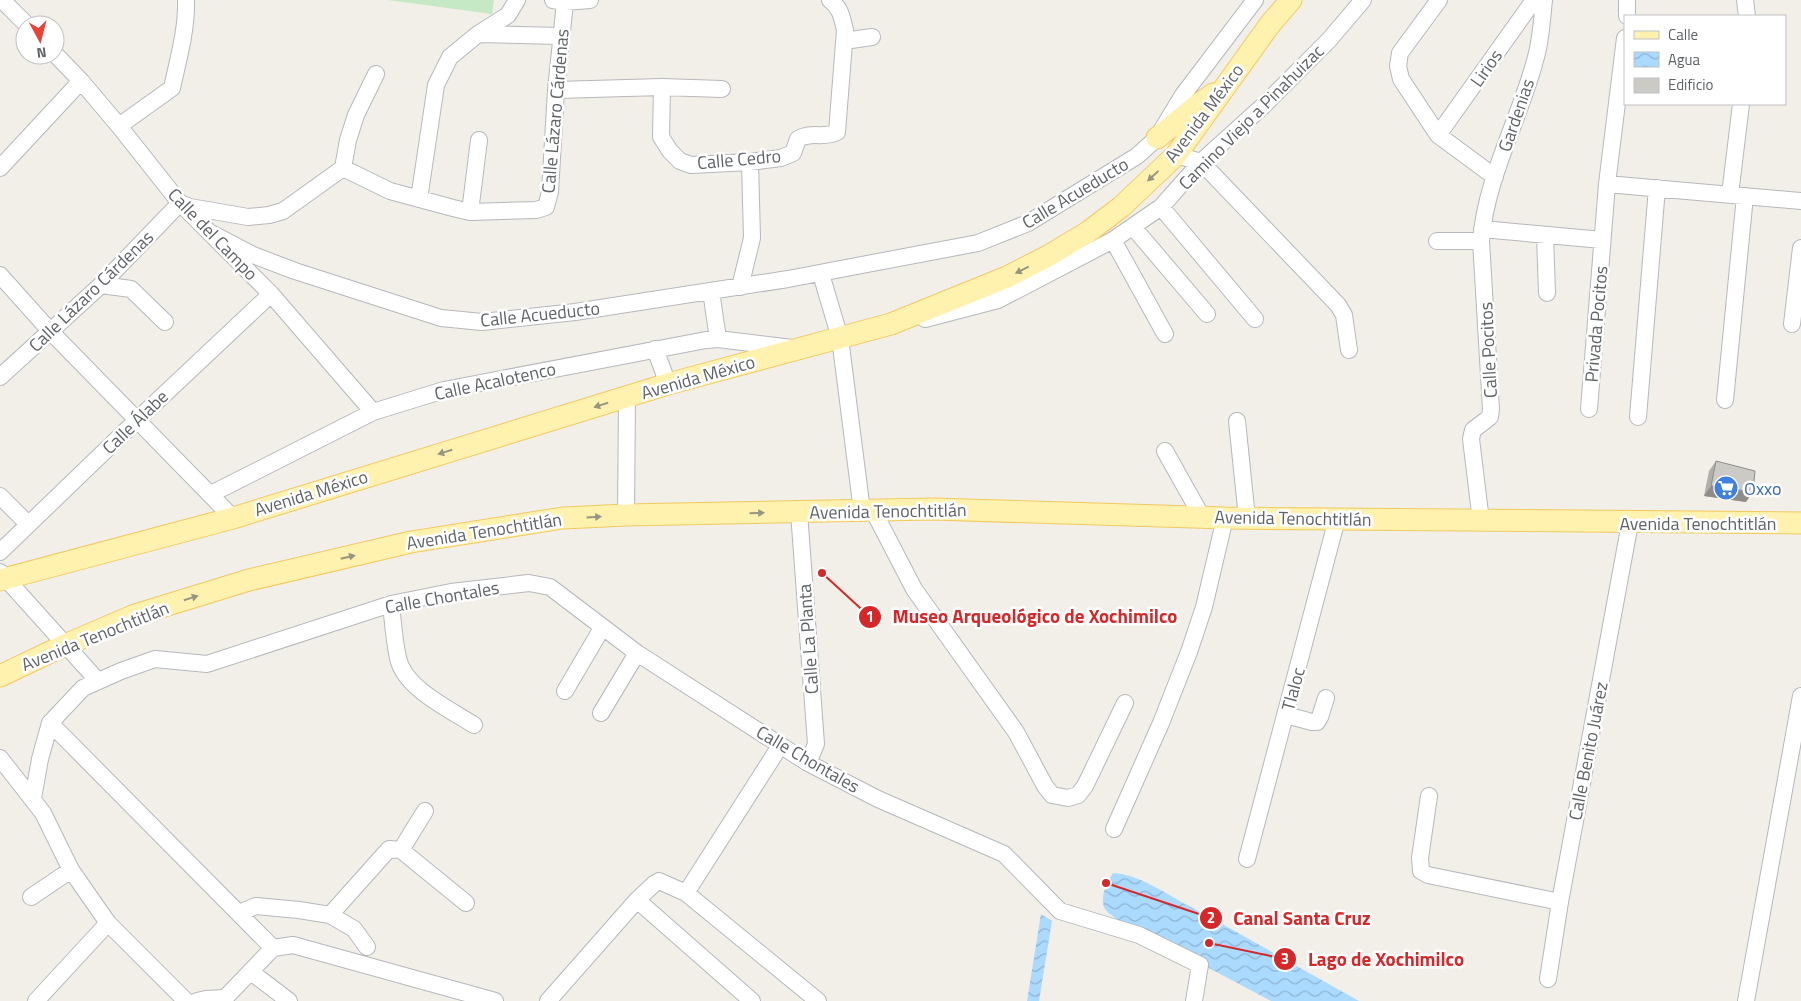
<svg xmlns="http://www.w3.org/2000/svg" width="1801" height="1001" viewBox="0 0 1801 1001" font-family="'Titillium Web',sans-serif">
<defs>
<pattern id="water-waves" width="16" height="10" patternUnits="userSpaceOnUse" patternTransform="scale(1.25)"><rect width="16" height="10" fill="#aadaff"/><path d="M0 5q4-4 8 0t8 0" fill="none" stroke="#8eb4d2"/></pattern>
</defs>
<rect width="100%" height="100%" fill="#f1efe8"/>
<path fill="#c5e8c5" d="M388 0H494L492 14Z"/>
<path fill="url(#water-waves)" d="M1113 873C1139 874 1166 894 1189 906 1246 937 1302 969 1359 1001H1271L1115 918C1113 916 1107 912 1105 909 1099 898 1107 882 1113 873Z
M1041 914 1052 921 1039 1001H1027Z"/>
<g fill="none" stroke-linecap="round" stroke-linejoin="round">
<defs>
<path id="minor" d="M2 0 27 25
M553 0 565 2 590 0
M1439 0 1400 53 1398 66 1401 79 1438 135 1495 177
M1627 0V16
M1745 0 1747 16
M478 34 561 36
M844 41 872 37
M55 54 81 81 119 126 180 203 271 294 373 412
M662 87 661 137 670 151 680 161 691 165 750 162 781 158 793 153 798 139C812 131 823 139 837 132L845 30C842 18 841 8 830 0
M556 90 662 87 722 89
M119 126 172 88C178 60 187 29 186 0
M1438 135 1534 0
M1176 155 1201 162 1338 305 1344 315 1349 350
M0 168 81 81
M343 168 348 140 356 115 376 74
M1607 184 1801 201
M1730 195 1741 104
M419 199 436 85 450 57 478 34 508 15 517 0
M180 203 190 207 248 217 269 215 283 211 343 168 390 191 453 208 470 212 536 210 546 207 550 192 556 90 565 2
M1161 207 1255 319
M470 212 479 140
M1133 227 1207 314
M1482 229 1602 240
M211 233 253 255 295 271 441 318 482 322 575 312 788 279 978 243 1028 223 1137 156 1157 138 1183 95 1255 0
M1545 236 1547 293
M1113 240 1165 334
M1437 241H1481
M821 274 840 338 862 511
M0 275 51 332 233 518
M101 285 131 289 165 322
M740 287 752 238 750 162
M711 291 718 339
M925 319 998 300 1113 240 1161 207 1201 162 1263 106 1329 40 1363 0
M1792 324 1801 248
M655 349 668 384
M0 377 101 285 180 203
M1725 400 1745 196
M1589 409 1607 184 1625 38
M1638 417 1657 188
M1237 421 1247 518
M1165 451 1202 517
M211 494 373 412 444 390 706 340 718 339 792 348
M0 496 28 524
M873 510 914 589 1016 732 1045 786 1052 795 1068 798 1078 795 1085 786 1125 703
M799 512 816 744 808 763
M626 515 627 397
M1481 521 1471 439 1473 430 1490 417 1491 409 1481 241C1486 177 1520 119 1536 57 1541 39 1542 19 1544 0
M0 552 137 420 271 294
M0 572 98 681
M391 604C393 622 394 640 398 658 404 688 449 709 474 725
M565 691 602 628
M601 713 637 653
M1286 715 1312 722H1317L1320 717 1326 698
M50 723 273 948
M0 758 43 813 71 870 108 923 186 1001
M1429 796 1420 858 1421 871 1428 875 1560 902
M33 798 40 759 50 723 83 688 121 671 155 659 207 664 391 604 451 592 529 583 550 587 637 653 808 763 878 799 1004 854 1060 911 1139 935 1200 965 1194 1001
M1114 829 1161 723 1189 652 1204 607 1225 518
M401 850 425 811
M1247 859 1337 519
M686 893 780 746
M31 897 71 870
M637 900 752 1001
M239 913 256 906 299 910 330 915 354 929 367 947
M330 915 389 849 401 850 466 903
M273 948 293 945 495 1001
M251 972 289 1001
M1548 979 1560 902 1630 523
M36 1001 108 923
M197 1001 206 999 225 998 273 948
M548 1001 637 900 654 884 659 881 686 893 818 1001
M1746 1001 1801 696"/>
<path id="major" d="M1157 138 1195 107 1213 94
M0 580 233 518 668 384 891 324 1007 277 1048 256 1088 232 1121 207 1176 155 1271 23 1291 0
M0 676 65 645 135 615 249 580 411 542 563 518 626 515 933 509 1225 518 1801 523"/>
</defs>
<use href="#minor" stroke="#b5b8bc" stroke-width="18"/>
<use href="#major" stroke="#f2c960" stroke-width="23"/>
<use href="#minor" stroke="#fff" stroke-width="16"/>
<use href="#major" stroke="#fff2af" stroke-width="21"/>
</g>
<path fill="#afaea9" d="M1716 461 1746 502 1704 496 1709 471Z"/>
<path fill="#8f8d8a" d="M1711 486 1753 492 1746 502 1704 496Z"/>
<path fill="#cccac5" stroke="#8f8d8a" d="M1716 461 1755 471 1753 492 1711 486Z"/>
<defs><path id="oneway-solid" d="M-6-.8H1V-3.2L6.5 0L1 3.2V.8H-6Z" transform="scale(1.25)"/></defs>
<g fill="#979581">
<use href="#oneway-solid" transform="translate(1153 176) rotate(137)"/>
<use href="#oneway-solid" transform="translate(1022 270) rotate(153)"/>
<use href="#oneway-solid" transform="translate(601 405) rotate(163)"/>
<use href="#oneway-solid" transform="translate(445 452) rotate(163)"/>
<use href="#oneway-solid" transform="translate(757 513) rotate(-1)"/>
<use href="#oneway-solid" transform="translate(594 517) rotate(-3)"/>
<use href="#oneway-solid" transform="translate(348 557) rotate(-13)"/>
<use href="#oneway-solid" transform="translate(191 598) rotate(-17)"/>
</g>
<defs>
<symbol id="supermarket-disc" viewBox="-11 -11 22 22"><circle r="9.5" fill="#3f7fe0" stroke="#fff"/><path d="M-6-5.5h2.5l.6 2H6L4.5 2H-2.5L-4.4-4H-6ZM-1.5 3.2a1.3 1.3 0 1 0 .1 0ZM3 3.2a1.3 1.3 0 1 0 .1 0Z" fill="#fff"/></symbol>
</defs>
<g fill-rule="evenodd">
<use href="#supermarket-disc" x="1712" y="474" width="28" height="28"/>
</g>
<g text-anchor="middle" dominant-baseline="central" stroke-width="5" stroke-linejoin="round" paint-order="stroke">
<g font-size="18" fill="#5f6368" stroke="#fff">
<text transform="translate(1486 68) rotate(-55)">Lirios</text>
<text transform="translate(555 111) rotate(-85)">Calle Lázaro Cárdenas</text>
<text transform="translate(1204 113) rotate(-53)">Avenida México</text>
<text transform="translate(1516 115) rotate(-71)">Gardenias</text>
<text transform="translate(1251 117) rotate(-45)">Camino Viejo a Pinahuizac</text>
<text transform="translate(739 159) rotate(-5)">Calle Cedro</text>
<text transform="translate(1075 193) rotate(-31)">Calle Acueducto</text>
<text transform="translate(213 234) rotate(46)">Calle del Campo</text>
<text transform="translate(91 291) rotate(-44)">Calle Lázaro Cárdenas</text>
<text transform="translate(540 314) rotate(-6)">Calle Acueducto</text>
<text transform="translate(1596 324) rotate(-85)">Privada Pocitos</text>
<text transform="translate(1488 350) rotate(-93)">Calle Pocitos</text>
<text transform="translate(698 377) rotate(-16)">Avenida México</text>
<text transform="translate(495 381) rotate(-12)">Calle Acalotenco</text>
<text transform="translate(135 422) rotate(-44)">Calle Álabe</text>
<text transform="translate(311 493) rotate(-17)">Avenida México</text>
<text transform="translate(888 511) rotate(-1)">Avenida Tenochtitlán</text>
<text transform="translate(1293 518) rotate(1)">Avenida Tenochtitlán</text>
<text x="1698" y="523">Avenida Tenochtitlán</text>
<text transform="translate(484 531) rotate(-9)">Avenida Tenochtitlán</text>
<text transform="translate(442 597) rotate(-10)">Calle Chontales</text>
<text transform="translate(95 636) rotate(-22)">Avenida Tenochtitlán</text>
<text transform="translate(808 639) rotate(-94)">Calle La Planta</text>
<text transform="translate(1293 689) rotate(-75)">Tlaloc</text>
<text transform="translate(1588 751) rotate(-79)">Calle Benito Juárez</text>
<text transform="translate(808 759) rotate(30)">Calle Chontales</text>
</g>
<g font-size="18" fill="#366cbe" stroke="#fff" text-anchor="start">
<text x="1744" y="488">Oxxo</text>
</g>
</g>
<path fill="none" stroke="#d62828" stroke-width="2" d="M822 573L870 617M1106 883L1211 918M1209 943L1285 959"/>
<g fill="#d62828" stroke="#fff" stroke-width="2">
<circle cx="822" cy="573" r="5"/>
<circle cx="1106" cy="883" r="5"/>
<circle cx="1209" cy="943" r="5"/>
<circle cx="870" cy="617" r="12"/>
<circle cx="1211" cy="918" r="12"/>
<circle cx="1285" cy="959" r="12"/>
</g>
<g font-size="15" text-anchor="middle" font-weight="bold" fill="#fff">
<text x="870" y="622">1</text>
<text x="1211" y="923">2</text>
<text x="1285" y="964">3</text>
</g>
<g font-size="19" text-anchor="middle" font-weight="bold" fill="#d62828" stroke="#fff" stroke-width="5" stroke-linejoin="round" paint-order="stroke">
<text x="1035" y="623">Museo Arqueológico de Xochimilco</text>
<text x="1302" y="925">Canal Santa Cruz</text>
<text x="1386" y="966">Lago de Xochimilco</text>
</g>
<rect x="1624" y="15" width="162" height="90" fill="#ffffff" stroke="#bfc1c3"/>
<rect x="1634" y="31" width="25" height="8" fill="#fff2af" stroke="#bfc1c3"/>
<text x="1668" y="40" font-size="15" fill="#5f6368">Calle</text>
<rect x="1634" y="52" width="25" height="15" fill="url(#water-waves)" stroke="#bfc1c3"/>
<text x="1668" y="65" font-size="15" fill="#5f6368">Agua</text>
<rect x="1634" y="78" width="25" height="15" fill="#cccac5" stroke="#bfc1c3"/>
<text x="1668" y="90" font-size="15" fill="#5f6368">Edificio</text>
<g transform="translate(40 40) rotate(173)"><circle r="24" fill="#ffffff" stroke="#bfc1c3"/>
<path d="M0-4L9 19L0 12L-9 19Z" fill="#ea4335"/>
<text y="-8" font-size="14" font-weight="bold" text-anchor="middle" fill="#5f6368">N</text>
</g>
</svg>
